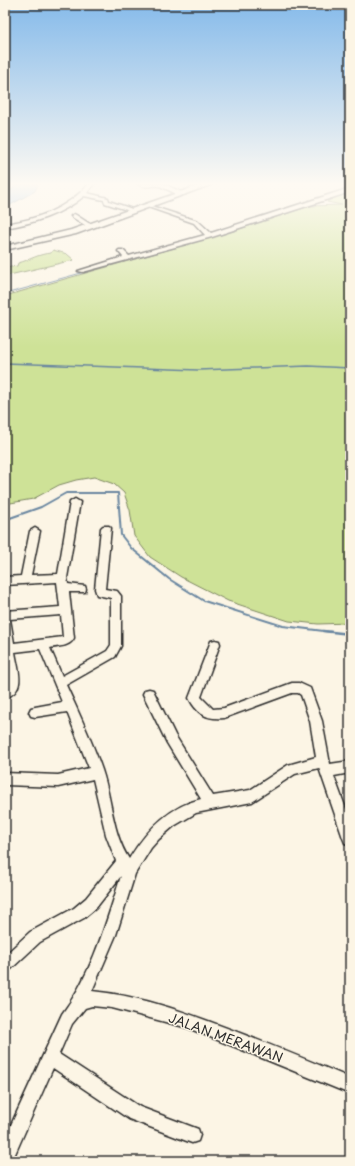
<svg xmlns="http://www.w3.org/2000/svg" width="355" height="1166" viewBox="0 0 355 1166" font-family="'Playpen Sans',sans-serif">
<rect width="100%" height="100%" fill="#fcf5e5"/>
<filter id="ink" filterUnits="userSpaceOnUse"><feTurbulence type="fractalNoise" baseFrequency=".025" numOctaves="2"/><feDisplacementMap in="SourceGraphic" scale="8" xChannelSelector="R" yChannelSelector="G"/><feConvolveMatrix kernelMatrix="1 2 1 2 8 2 1 2 1" color-interpolation-filters="sRGB"/></filter>
<g filter="url(#ink)">
<path fill="#cee297" stroke="#7c8661" d="M350 188V623L318 624 289 621 228 601 181 577 150 557 134 536 130 510 124 493 114 484 94 477 76 480 59 485 33 499 5 504V296L234 231 310 206 342 205 327 202Z
M53 250 67 254 74 260 5 276V268L17 266 18 263C30 260 38 254 51 253Z"/>
<path fill="#92c3ee" stroke="#6986a0" d="M15 184H38L35 191 5 208V193L13 189Z"/>
<g fill="none" stroke-linecap="round" stroke-linejoin="round">
<path stroke="#6986a0" stroke-width="1" d="M239 228 301 208
M5 294 110 265"/>
<path stroke="#6986a0" stroke-width="1.5" d="M5 363 198 370 308 366 350 368"/>
<path stroke="#6986a0" stroke-width="2" d="M5 517 10 518 41 507 66 493H118L121 535 131 548 169 579 204 601 283 626 332 632"/>
<path stroke="#6986a0" stroke-width="2.5" d="M323 631 350 634"/>
<defs>
<path id="minor" d="M89 184H94L87 193 108 198 109 201 138 211 133 212 105 203 104 200 84 196C61 215 34 223 5 228V224C38 219 66 209 89 184Z
M138 184H164L186 194C179 198 167 188 159 186 152 184 148 190 138 184Z
M350 188V192L212 237 83 272 78 271 123 257 118 251 119 250H123L129 256 205 235 194 223 148 207V205L198 221 211 233Z
M74 214 76 215 93 226 88 227 72 217 71 216Z
M75 499 80 502 67 578 68 584 85 586 86 589 85 592H69L74 638C70 647 59 646 50 648L62 676 107 651 111 645V598L97 595 95 589 101 528 103 526H109L111 528 105 589 117 591 121 596V646L115 657 66 685C79 713 92 741 102 770 112 799 112 833 129 859 146 831 168 807 201 799L167 743 143 694 145 690 149 689 153 690 175 735 213 796 250 790 288 765 316 757 310 721 301 695 298 693H292L224 718C207 720 197 714 189 698L211 641 215 640 219 641 220 644 201 697 213 709 224 708 292 683H299L310 688 322 721 330 764 350 761V773L334 776 350 820V845L345 843 343 838 319 768 295 774 252 802 196 813 174 826 159 839 151 848 135 874 116 935 92 991C145 996 196 1016 245 1035 280 1049 315 1063 350 1078V1094L188 1028 112 1008 92 1006 85 1008 72 1024 59 1054 140 1107 198 1129 200 1135 198 1141 192 1143 129 1119 53 1068 12 1161H5V1138L62 1014C92 974 106 923 121 876L96 908 84 918 40 942 10 970 5 972V955L30 932 74 908 86 898 116 861 106 835 93 779 58 787 5 785V773L58 775 89 768 67 712 35 717 31 716 29 712 31 708 35 707 62 702 40 649 15 652C18 671 27 690 5 698V687L8 685 5 660V611L60 607 57 582 5 585V577L21 576 30 531 35 528 40 531 31 575 58 574 70 502ZM61 615 63 637 14 643 10 619Z"/>
<path id="major" d="M203 184H213L76 234 5 250V246L71 230Z"/>
</defs>
<use href="#minor" stroke="#2b2b2b" stroke-width="3"/>
<use href="#major" stroke="#2b2b2b" stroke-width="3"/>
<use href="#minor" fill="#fcf5e5" fill-rule="evenodd"/>
<use href="#major" fill="#fcf5e5" fill-rule="evenodd"/>
</g>
</g>
<linearGradient id="sky" x2="0" y2="1"><stop stop-color="#85baea"/><stop offset="0.53" stop-color="#fefaf3"/><stop offset="1" stop-color="#fefaf3" stop-opacity="0"/></linearGradient>
<rect width="355" height="347" fill="url(#sky)"/>
<g text-anchor="middle" dominant-baseline="central" stroke-width="3" stroke-linejoin="round" paint-order="stroke">
<g font-size="13" fill="#2b2b2b" stroke="#fcf5e5">
<text transform="translate(226 1037) rotate(20)">JALAN MERAWAN</text>
</g>
</g>
<rect width="355" height="1166" fill="none" stroke="#fcf5e5" stroke-width="20"/>
<rect x="10" y="10" width="335" height="1146" fill="none" stroke="#2b2b2b" stroke-width="1.5" filter="url(#ink)"/>
</svg>
